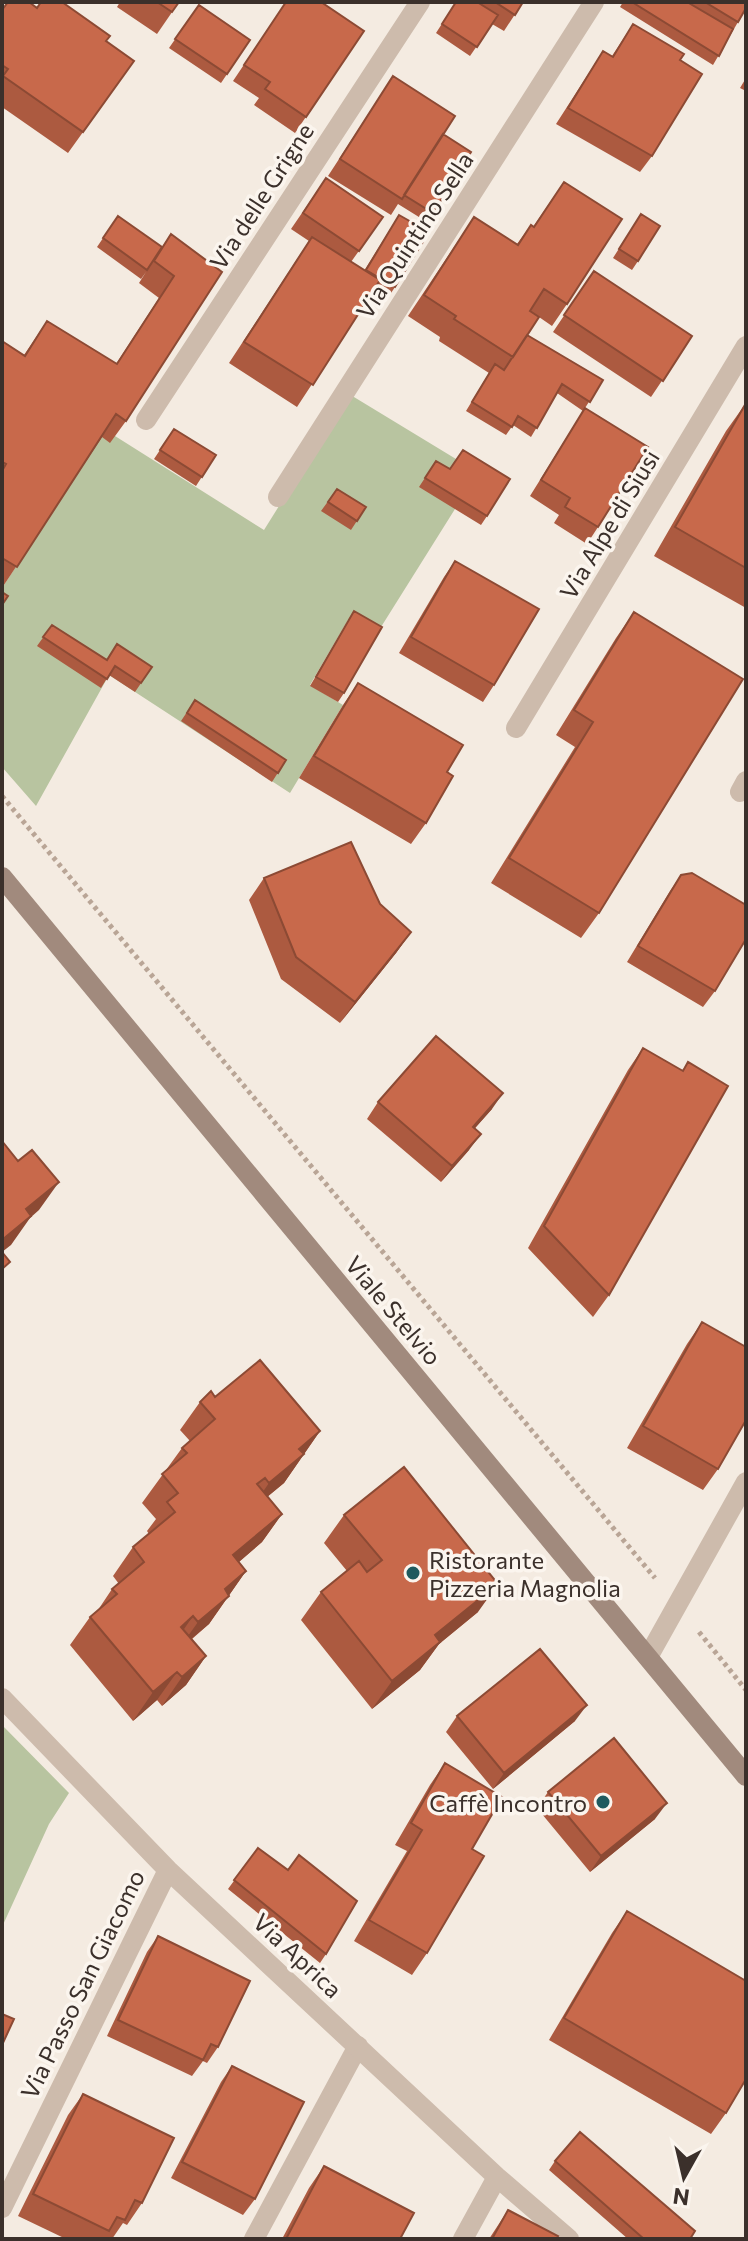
<svg xmlns="http://www.w3.org/2000/svg" width="748" height="2241" viewBox="0 0 748 2241" font-family="Commissioner,sans-serif">
<rect width="100%" height="100%" fill="#f4ebe1"/>
<path fill="#b8c4a0" d="M349 394 456 459 455 509 376 635 348 620 310 685 343 705 290 793 109 675 36 806 2 767V588L101 436H115L264 530Z
M2 1725 69 1793 49 1824 2 1927Z"/>
<g fill="none" stroke-linecap="round" stroke-linejoin="round">
<path stroke="#b9a596" stroke-width="5" stroke-dasharray="4 4" stroke-linecap="butt" d="M2 796 655 1578
M699 1632 746 1690"/>
<path stroke="#cdbbac" stroke-width="20" d="M278 497 594 2
M740 792 746 781
M648 1657 746 1482
M254 2239 358 2046"/>
<path stroke="#cdbbac" stroke-width="20" d="M146 420 420 2
M516 728 746 346
M2 1698 168 1870 497 2177 569 2239
M2 2208 168 1870
M463 2239 497 2177"/>
<path stroke="#a18a7d" stroke-width="20" d="M2 877 746 1776"/>
</g>
<path fill="#ac5a40" d="M120 2H179L157 34 117 7Z
M286 2 364 31 295 133 254 105 259 98 233 81Z
M456 2H523L504 31 492 24 470 56 436 33Z
M623 2H746L738 22 713 65 620 7Z
M199 5 250 40 221 83 169 48Z
M37 8 106 41 134 61 68 153 2 107V10Z
M633 24 652 156 640 172 556 124 603 51 612 56Z
M393 76 443 134 433 213 427 222 398 204 391 215 328 176Z
M746 78V91L740 88Z
M326 178 383 217 351 262 364 271 399 215 395 287 389 296 375 288 297 407 229 363 309 241 291 229Z
M564 182 567 304 552 326 539 317 527 335 603 380 585 408 598 527 587 544 554 523 559 515 530 496 583 411 557 393 531 437 513 425 506 435 466 411 489 373 439 341 440 337 408 316 474 217 517 244 531 225 533 227Z
M641 214 638 261 632 270 613 258Z
M118 216 162 247 171 234 222 272 126 421 110 443 102 437 2 588V341L24 355 47 321 116 364 159 298 139 283 146 272 141 279 97 247Z
M594 271 692 336 651 397 553 332Z
M746 403V608L654 556 726 431Z
M174 429 216 455 196 486 154 459Z
M436 461 487 516 481 525 419 487Z
M337 489 366 507 351 530 321 511Z
M455 561 494 685 483 702 399 653 444 577Z
M354 611 344 693 338 702 310 686Z
M634 612 599 913 581 938 491 883 575 747 556 735 616 638Z
M52 625 107 660 152 667 135 692 109 675 101 688 37 646Z
M358 683 447 772 426 823 411 844 299 778 343 705Z
M195 700 286 760 272 782 181 721Z
M681 875 715 991 703 1007 627 962 670 891Z
M264 878 380 904 411 932 396 953 340 1023 281 979 249 900Z
M643 1048 682 1071 688 1062 609 1295 593 1317 528 1248 628 1070Z
M378 1102 492 1109 474 1129 469 1150 441 1182 367 1119Z
M702 1322 718 1469 703 1490 627 1448 687 1344Z
M215 1397 320 1431 284 1483 267 1497 282 1514 262 1542 239 1562 246 1571 209 1624 192 1639 206 1656 186 1685 162 1706 157 1700 133 1721 70 1645 90 1617 98 1610 112 1589 119 1584 113 1576 133 1547 149 1534 147 1531 156 1519 142 1503 182 1448 190 1441 180 1430 200 1402Z
M344 1515 478 1612 439 1644 420 1670 372 1709 301 1620 321 1592 347 1571 324 1543Z
M457 1716 575 1721 493 1789 446 1732Z
M445 1763 427 1953 412 1975 354 1941 407 1851 395 1845 430 1785Z
M548 1792 655 1819 590 1872 537 1808Z
M258 1848 288 1870 326 1954 320 1963 228 1889Z
M627 1911 726 2113 711 2134 549 2040 612 1933Z
M158 1936 218 2047 207 2063 203 2061 192 2076 107 2036 147 1952Z
M232 2066 255 2199 243 2215 171 2178 221 2082Z
M83 2094 142 2203 127 2225 123 2223 112 2239H66L18 2216 68 2115Z
M555 2161 690 2239H628L549 2170Z
M324 2166 400 2239H282L309 2188Z
M508 2210 556 2239H489Z"/>
<path fill="#8c4a34" d="M411 932 396 953 340 1023 355 1002Z
M503 1093 492 1109 461 1144 473 1127Z
M481 1134 469 1150 441 1182 452 1166Z
M59 1182 39 1210 30 1218 11 1245 2 1252V1240L26 1209Z
M320 1431 284 1483 249 1512 269 1483 299 1449Z
M282 1514 262 1542 213 1584 233 1555Z
M246 1571 209 1624 178 1650 198 1622 225 1589Z
M498 1584 478 1612 439 1644 420 1670 372 1709 392 1681 435 1635Z
M193 1616 173 1645 181 1627Z
M206 1656 186 1685 162 1706 182 1677Z
M177 1672 157 1700 133 1721 153 1692Z
M587 1705 575 1721 493 1789 504 1773Z
M667 1803 655 1819 590 1872 601 1856Z"/>
<path fill="#c8694b" stroke="#8c4a34" stroke-width="2" d="M8 2H29L37 8 41 2H62L110 36 106 41 134 61 83 132 3 76 8 69 2 65V10Z
M157 2H179L172 12Z
M286 2H321L364 31 306 117 265 89 270 82 244 65Z
M456 2H477L498 15 477 47 442 24Z
M495 2H523L515 15Z
M632 2H687L733 29 719 56Z
M705 2H746V8L738 22Z
M199 5 250 40 227 74 175 39Z
M633 24 684 54 680 60 702 74 652 156 568 108 603 51 613 57Z
M393 76 455 116 402 199 340 159Z
M443 134 471 152 433 213 404 195Z
M326 178 383 217 359 251 303 213Z
M564 182 622 219 567 304 544 289 530 311 539 317 513 357 454 319 456 316 424 295 474 217 518 245 531 225 534 227Z
M641 214 660 226 638 261 619 249Z
M399 215 429 232 395 287 366 270Z
M118 216 162 247 147 270 103 238Z
M171 234 222 272 126 421 116 414 17 567 2 558V471L6 464 2 462V341L25 356 47 321 117 364 174 276 154 261Z
M312 237 380 280 313 385 244 342Z
M594 271 692 336 663 381 564 315Z
M527 335 603 380 590 402 562 384 537 428 518 416 512 427 472 402 495 364 504 370Z
M746 403V568L675 527Z
M585 408 648 447 598 527 565 507 570 498 541 480Z
M174 429 216 455 202 477 160 450Z
M463 450 510 479 487 516 425 478 436 461 450 469Z
M337 489 366 507 357 521 328 502Z
M455 561 539 609 494 685 411 637Z
M2 592 8 596 2 605Z
M354 611 382 627 344 693 316 677Z
M634 612 743 679 599 913 509 858 593 722 574 710Z
M52 625 107 660 117 644 152 667 141 683 115 666 107 679 43 637Z
M358 683 463 745 447 772 453 776 426 823 314 756Z
M195 700 286 760 278 773 187 713Z
M351 842 380 904 411 932 355 1002 296 957 264 878Z
M692 873 746 905V939L715 991 638 946 681 875Z
M436 1036 503 1093 473 1127 481 1134 452 1166 378 1102Z
M643 1048 683 1071 688 1062 728 1086 609 1295 544 1226Z
M2 1141 18 1161 32 1150 59 1182 26 1209 31 1216 2 1240Z
M2 1252 10 1262 2 1269Z
M702 1322 746 1347V1420L718 1469 643 1426Z
M260 1360 320 1431 299 1449 304 1454 269 1483 265 1478 257 1484 282 1514 233 1555 246 1571 225 1589 229 1596 198 1622 193 1616 181 1627 206 1656 182 1677 177 1672 153 1692 90 1617 117 1594 112 1589 144 1562 133 1547 175 1512 167 1502 178 1493 162 1474 187 1453 182 1448 215 1419 200 1402 211 1391 215 1397Z
M404 1467 498 1584 435 1635 440 1642 392 1681 321 1592 359 1561 367 1572 382 1560 344 1515Z
M540 1649 587 1705 504 1773 457 1716Z
M614 1738 667 1803 601 1856 548 1792Z
M445 1763 502 1797 472 1849 484 1856 427 1953 369 1920 422 1830 411 1823Z
M258 1848 288 1870 299 1855 357 1901 326 1954 234 1880Z
M627 1911 746 1981V2079L726 2113 564 2018Z
M158 1936 250 1981 218 2047 211 2044 203 2060 118 2020Z
M2 2014 14 2019 2 2045Z
M232 2066 304 2102 255 2199 182 2162Z
M83 2094 174 2138 142 2203 135 2200 125 2220 117 2217 109 2231 33 2194Z
M580 2132 695 2231 690 2239H644L555 2161Z
M324 2166 414 2213 400 2239H286Z
M508 2210 558 2236 556 2239H492Z"/>
<g fill="#1f5a5e" stroke="#fbf5ee" stroke-width="3">
<circle cx="413" cy="1573" r="8"/>
<circle cx="603" cy="1802" r="8"/>
</g>
<g text-anchor="middle" dominant-baseline="central" stroke-width="7" stroke-linejoin="round" paint-order="stroke">
<g font-size="24" fill="#3b302b" stroke="#fbf5ee">
<text transform="translate(261 196) rotate(-57)">Via delle Grigne</text>
<text transform="translate(414 235) rotate(-57)">Via Quintino Sella</text>
<text transform="translate(609 524) rotate(-59)">Via Alpe di Siusi</text>
<text transform="translate(394 1310) rotate(50)">Viale Stelvio</text>
<text transform="translate(298 1955) rotate(43)">Via Aprica</text>
<text transform="translate(82 1984) rotate(-64)">Via Passo San Giacomo</text>
</g>
<g font-size="24" fill="#3b302b" stroke="#fbf5ee" text-anchor="start">
<text x="429" y="1559">Ristorante<tspan x="429" dy="28">Pizzeria Magnolia</tspan></text>
<text x="587" y="1802" text-anchor="end">Caffè Incontro</text>
</g>
</g>
<rect width="748" height="2241" fill="none" stroke="#3b302b" stroke-width="8"/>
<g transform="translate(684 2177) rotate(188)" stroke="#fbf5ee" stroke-width="6" paint-order="stroke">
<path d="M0-6L14 30L0 20L-14 30Z" fill="#3b302b"/>
<text y="-12" font-size="22" font-weight="bold" text-anchor="middle" fill="#3b302b">N</text>
</g>
</svg>
